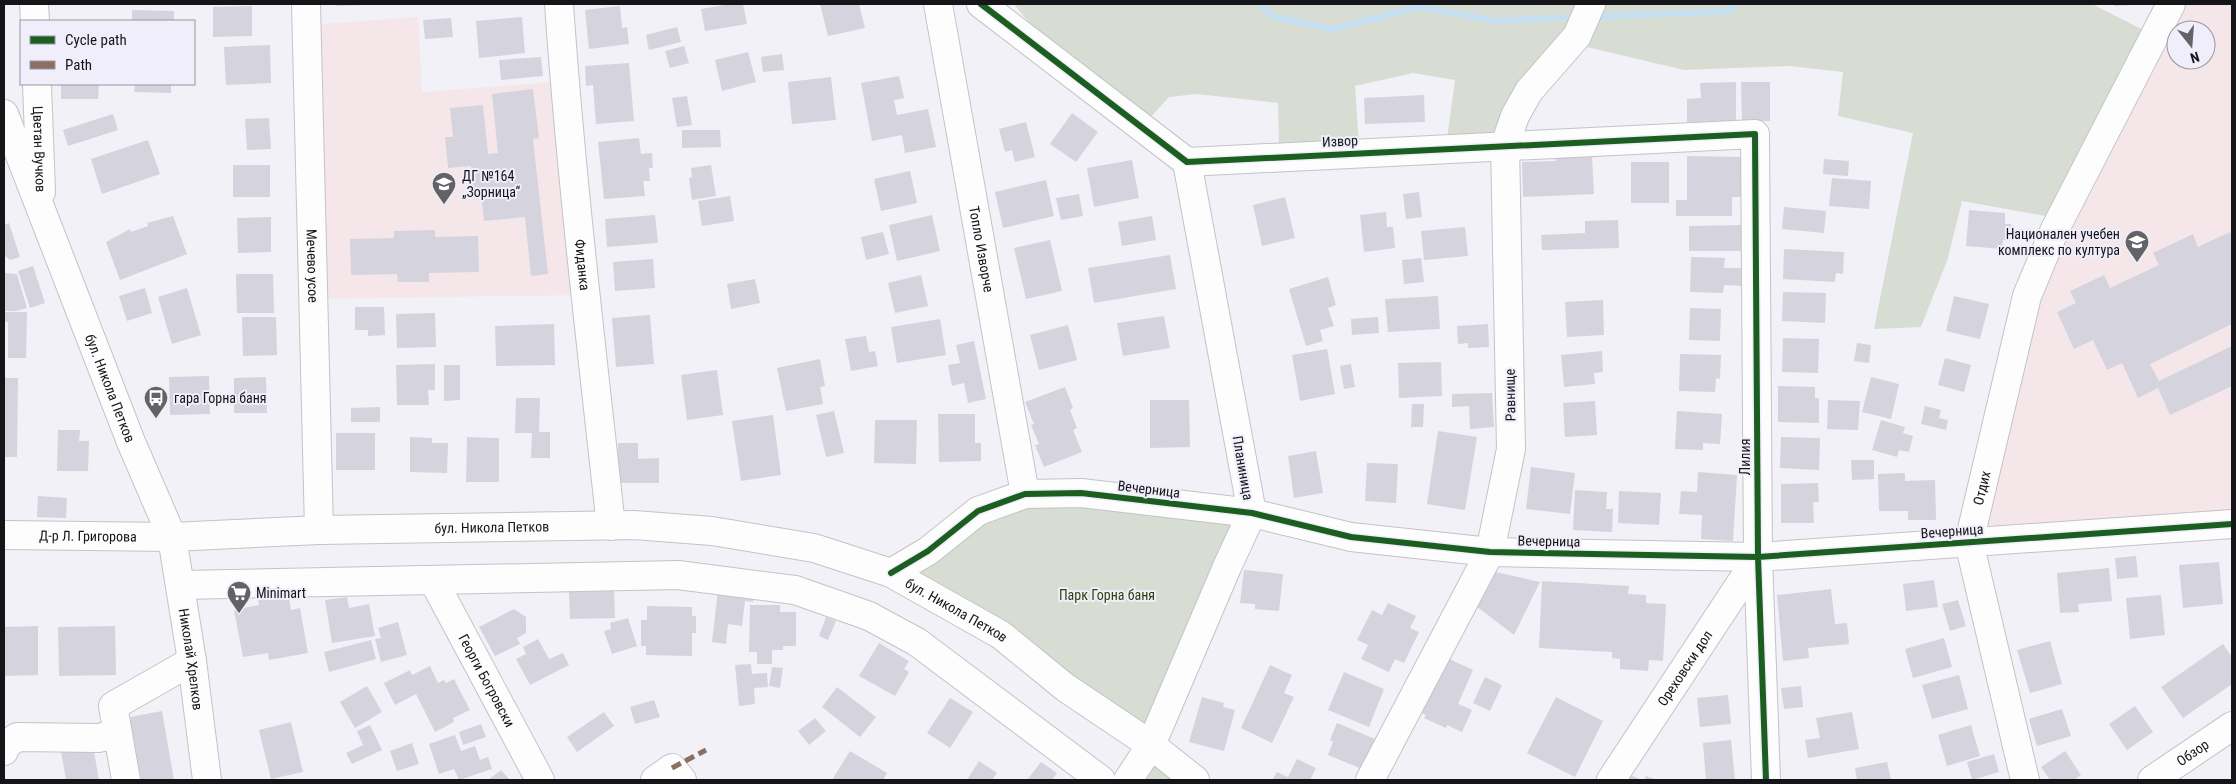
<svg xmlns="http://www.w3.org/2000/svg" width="2236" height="784" viewBox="0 0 2236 784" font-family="'Roboto Condensed',sans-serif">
<rect width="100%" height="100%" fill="#f1f1f7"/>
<path fill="#f5e7e9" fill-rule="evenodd" d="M2171 4H2232V515L1975 532 2027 296ZM2176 30H2206V60H2176Z
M418 17 422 92 565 81 585 295 314 299 307 25Z"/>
<path fill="#d8ddd4" d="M1014 4H2092L2151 34 2057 218 1962 201 1948 258 1921 327 1874 329 1913 133 1838 116 1843 72 1789 66 1684 70 1583 46 1496 136 1447 139 1455 80 1413 73 1355 86 1359 145 1279 147 1278 103 1197 94 1169 97 1149 119 1036 31Z
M1025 494 1252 513 1151 745 1196 780H1128L1151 745 891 573Z"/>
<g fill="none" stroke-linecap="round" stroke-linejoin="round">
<path stroke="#c4e0f2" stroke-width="6" d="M1259 4 1274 17 1332 29 1419 7 1497 21 1577 17
M1592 17 1730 11 1734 4"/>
</g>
<path fill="#d5d4de" d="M336 4H363V5L336 6Z
M731 4H743L747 24 705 31 701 9Z
M820 4H859L865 28 828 36Z
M2114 4H2131V5L2114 6Z
M252 6V36L213 37V7Z
M620 6 622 28 627 27 629 44 589 49 585 10Z
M132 10 174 11V21H132Z
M522 17 525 53 479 58 476 21Z
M451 18 453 37 425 39 423 20Z
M677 27 681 42 649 50 646 35Z
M270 45 271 83 226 85 224 47Z
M684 46 689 63 670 68 665 51Z
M748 52 756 82 722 91 715 60Z
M782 54 784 70 763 72 761 57Z
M541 57 543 76 501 80 499 60Z
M629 63 634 121 596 124 593 85 586 86 585 66Z
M899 76 904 98 894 100 897 115 928 109 936 147 905 153 902 135 872 141 861 83Z
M831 77 836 120 792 124 788 82Z
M1736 82V121L1687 122V99L1701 98 1700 83Z
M1741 82H1770V121H1742Z
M61 84H99L98 99H61Z
M135 84H171V93L134 92Z
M533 89 539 138 533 139 548 274 531 276 525 217 484 221 481 192 474 193 471 166 448 168 445 137H453L450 108 483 105 488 154 498 153 492 94Z
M1424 95 1425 122 1365 124 1364 98Z
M687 96 692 125 677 127 672 98Z
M1072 113 1098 132 1076 162 1050 144Z
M113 114 118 130 68 146 63 130Z
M269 118 271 149 247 150 245 119Z
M1026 122 1035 157 1015 162 1012 150 1005 152 999 129Z
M682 130H720L721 147 682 148Z
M639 138 641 154 652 153 653 168H649L650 181H643L645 196 604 199 598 142Z
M148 140 160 174 102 194 91 159Z
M1592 156 1594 194 1523 197 1522 162 1556 161 1555 157Z
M1687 156 1744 157 1743 197H1732V216H1676V200H1687Z
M1824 159 1849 161 1848 176 1823 174Z
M1132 160 1139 198 1094 207 1087 168Z
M1631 162H1669V203H1631Z
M233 165H270V197H233Z
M711 165 716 196 692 200 689 178 692 177 691 168Z
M910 171 917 203 881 211 874 179Z
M1832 178 1871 181 1869 209 1829 206Z
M1046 180 1054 216 1003 228 995 192Z
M1419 192 1422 217 1406 219 1403 194Z
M1079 194 1083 216 1061 220 1056 198Z
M730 196 734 221 702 226 698 201Z
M1285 197 1295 238 1262 246 1253 205Z
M1784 207 1826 211 1824 233 1782 229Z
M1969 210 2005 213V224H2011L2010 241 2003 240 2002 249 1966 246Z
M1386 212 1387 227H1393L1395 248 1364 252 1360 215Z
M655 215 658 243 607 247 605 219Z
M932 215 940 251 897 261 889 225Z
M173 216 187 254 120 280 106 242 130 229 131 232 148 226 147 223Z
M1152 216 1156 240 1122 246 1118 222Z
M271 217V252L238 253 237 218Z
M1618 220 1619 248 1542 250 1541 235 1585 233V221Z
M9 223 20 257 10 260 4 255V225Z
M1743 225V251H1689V226Z
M1465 227 1468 256 1424 260 1421 231Z
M435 230V237L478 236 479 272 429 273V282H398L397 274 351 275 350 239 394 238V231Z
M883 232 889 254 866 260 861 237Z
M2230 232 2232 237V324L2150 364 2159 381 2232 346V386L2170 415 2158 388 2138 398 2122 363 2107 370 2093 340 2074 349 2057 312 2076 303 2070 291 2104 275 2110 288 2159 265 2153 253 2193 234 2198 247Z
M1050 240 1062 291 1026 299 1014 248Z
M1784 249 1844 252 1843 274 1836 273 1835 282 1783 279Z
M1170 255 1176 289 1094 303 1088 268Z
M1691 257 1725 258 1724 268H1742V286L1724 285 1723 293 1690 292Z
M1421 258 1424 282 1404 284 1402 260Z
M653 259 655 288 615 291 613 262Z
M33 266 45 303 30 308 18 271Z
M4 273 17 274 27 308 16 311H4Z
M236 274H273L274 313H237Z
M921 275 928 306 895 313 888 283Z
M1328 277 1336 305 1328 308 1334 326 1320 330 1323 341 1306 346 1289 289Z
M755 279 760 303 731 309 727 284Z
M145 288 152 313 127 321 119 296Z
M187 288 201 335 172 344 158 297Z
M1783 292 1826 293 1825 323 1782 321Z
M1438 296 1440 329 1388 332 1385 299Z
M1954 296 1989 304 1980 339 1946 331Z
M1603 300 1604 335 1567 337 1565 302Z
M355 307H384L385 335 368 336V330H355Z
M1690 308 1721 309 1720 341 1689 340Z
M4 312H27L26 358H8V322H4Z
M435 313 436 347 397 348 396 314Z
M650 315 654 364 616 367 612 318Z
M1164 316 1170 348 1123 356 1117 323Z
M242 317H276L277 355 243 356Z
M1378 317 1379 333 1352 335 1351 319Z
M940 319 946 355 897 363 891 327Z
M554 324 555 365 496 366 495 326Z
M1488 324 1489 347 1468 348V343L1458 344 1457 326Z
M1068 325 1077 360 1039 370 1030 335Z
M866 336 869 352 875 351 878 366 851 371 845 339Z
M1783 338 1819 339 1818 373 1782 372Z
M974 341 986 399 968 403 964 383 952 386 948 365 960 363 956 345Z
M1857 343 1871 345 1869 363 1854 361Z
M1327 349 1335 394 1300 401 1292 355Z
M1602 351 1603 372 1594 373 1595 384 1564 387 1561 355Z
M1680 354 1721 355 1720 379 1716 378 1715 392 1679 391Z
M1945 358 1971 365 1964 392 1938 385Z
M820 359 825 386 820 387 823 404 786 411 777 368Z
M1441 362 1442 396 1399 398 1398 363Z
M435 364V390H428L429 405H397L396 365Z
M1351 364 1355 387 1344 389 1340 366Z
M444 365H460V400L444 401Z
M717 370 723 415 687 420 681 375Z
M209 376 210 414 170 415 169 377Z
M266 377 267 413H234V378Z
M1871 377 1899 384 1891 419 1862 412Z
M4 378H18L17 457H4Z
M1778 386 1815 387V398H1819V423L1778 422Z
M1065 387 1073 408 1070 410 1077 428 1073 430 1082 452 1044 467 1035 445 1039 444 1031 425 1034 424 1025 402Z
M1492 393 1494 427 1470 429 1469 406 1452 407V394Z
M516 398H540L539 432H550V458H531L532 433H515Z
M1150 400H1189L1190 447 1150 448Z
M1828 400 1860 401 1858 430 1827 429Z
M1595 401 1597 435 1565 437 1563 403Z
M1412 404H1424L1423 427H1411Z
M1925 406 1941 410 1939 418 1948 420 1946 430 1921 424Z
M380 407V422H351V408Z
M834 411 844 453 826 457 816 415Z
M1677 411 1722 414 1720 444 1703 443V450L1675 449Z
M938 414H975V443H981V461L939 462Z
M773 415 781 475 741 481 732 421Z
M875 420H917L916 464 874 463Z
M1881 420 1905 427 1903 433 1913 436 1909 452 1899 450 1897 457 1872 450Z
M58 430H80L79 441H89L88 471H57Z
M1438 431 1477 437 1465 510 1427 504Z
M336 433H375V470H336Z
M410 437 432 438V443H448L447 473 410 472Z
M467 437 499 438V482H466Z
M1781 437 1820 438 1819 470 1780 468Z
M618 443H638V459L659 458V483H618Z
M1316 451 1323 493 1294 498 1288 456Z
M1851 460H1874V479L1852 480Z
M1367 463 1398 464 1396 503 1365 501Z
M1531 467 1575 473 1570 514 1526 509Z
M1698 472 1737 475 1733 541 1701 539 1702 515 1679 514 1681 491 1697 492Z
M1905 473V481L1935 480 1936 520H1908V511H1879L1878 474Z
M1818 483 1819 502H1813L1814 523H1781V484Z
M1575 490 1607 492 1606 509H1613L1612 532 1573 530Z
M1619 491 1661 493 1659 525 1618 523Z
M38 496 67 498 66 518 37 517Z
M2136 556 2138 577 2117 579 2115 558Z
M2219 562 2223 604 2183 608 2179 565Z
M2109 568 2112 601 2078 604 2079 612 2060 613 2057 573Z
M1244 570 1283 574 1279 611 1255 609V604L1240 603Z
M1491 571 1540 582 1514 635 1476 606Z
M1934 580 1938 607 1906 611 1903 584Z
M1542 581 1629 586 1628 594 1646 595V603L1666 604 1663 661 1649 660 1648 671 1620 669V659L1612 658V652L1539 648Z
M1831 589 1835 624 1847 623 1849 644 1808 648 1809 658 1783 661 1777 595Z
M718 590 754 594 753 602 745 601 742 626 728 624 726 644 712 642Z
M614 591 615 618 570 619 569 592Z
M288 593 291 610 300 608 308 653 269 660 268 653 243 657 234 610 259 605 258 599Z
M2161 595 2165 635 2130 639 2126 598Z
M347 597 349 608 369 604 375 636 332 643 325 600Z
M1958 600 1966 626 1950 631 1942 604Z
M1388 603 1416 616 1410 628 1419 632 1404 663 1395 659 1389 672 1361 659 1368 645 1357 640 1372 610 1382 615Z
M750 605H780V612H796V646H783V650H772V664H757V652H749Z
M647 606 692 607V616H696V633H692V656L646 655V646H641V620H647Z
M514 609 526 617V633L517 638 520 644 495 656 479 627Z
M826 617 836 621 828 640 819 636Z
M628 618 637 646 612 654 604 631 611 629 610 623Z
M398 622 407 655 381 662 375 639 381 638 378 628Z
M38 626V675L4 676V627Z
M115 626 116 675 59 676 58 627Z
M1944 638 1952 667 1913 678 1905 649Z
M538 639 549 659 563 653 569 665 530 685 516 659 526 654 523 647Z
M371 640 376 659 329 672 324 652Z
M2050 641 2062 684 2030 693 2017 650Z
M879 643 909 661 904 669 909 672 895 696 859 676Z
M2223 644 2232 657V684L2183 718 2161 687Z
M1443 656 1473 670 1458 704 1472 710 1462 732 1447 725 1446 728 1424 718 1426 715 1417 711Z
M751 664 752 674 767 673 768 687 754 688 755 704 739 706 735 665Z
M1270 665 1292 675 1284 693 1294 697 1272 743 1241 728Z
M430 666 438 683 444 680 446 683 454 679 470 710 453 718 454 722 435 732 416 694 395 705 384 683 410 670 412 675Z
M772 667 783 668 780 688 769 686Z
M1344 672 1384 689 1369 727 1328 710Z
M1959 675 1968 709 1932 719 1922 685Z
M1485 677 1502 685 1490 711 1473 703Z
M367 686 382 712 355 728 340 702Z
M1801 686 1803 707 1784 709 1781 688Z
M837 687 876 717 860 737 822 707Z
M1728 695 1731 724 1700 727 1697 698Z
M1202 697 1224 703 1223 707 1235 710 1224 751 1189 742Z
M1556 697 1603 721 1575 777 1527 753Z
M950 698 973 712 950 748 927 733Z
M654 700 660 717 635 724 630 707Z
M2135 706 2153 732 2127 750 2109 724Z
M2062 709 2071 736 2037 746 2029 719Z
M162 711 174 780H141L130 717Z
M604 712 614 726 577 752 567 737Z
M1852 712 1859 749 1808 758 1805 740 1820 738 1816 718Z
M815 718 826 731 809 745 798 731Z
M291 722 303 772 271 779 259 730Z
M1337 723 1375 739 1362 769 1328 755 1333 742 1330 740Z
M481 724 486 737 463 745 459 732Z
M370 725 382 750 352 764 346 753 363 745 357 731Z
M1971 725 1980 756 1947 766 1938 735Z
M455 735 461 751 475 746 480 760 488 757 492 769 459 780 454 769 439 774 429 744Z
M1731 740 1735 780H1706L1703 743Z
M412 743 419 764 397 771 390 751Z
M93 746 99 780H66L61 751Z
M850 751 887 773 883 780H832Z
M2065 751 2081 775 2074 780H2050L2041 767Z
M1994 754 1999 772 1972 780 1967 762Z
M1297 759 1316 768 1310 780H1272L1277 772 1288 777Z
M979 761 997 773 992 780H967Z
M1041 762 1057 773 1052 780H1027Z
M1887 762 1891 780H1857L1855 768Z
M501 770 510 780H488Z
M1628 774 1642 780H1625Z
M1646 776 1657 780H1644Z"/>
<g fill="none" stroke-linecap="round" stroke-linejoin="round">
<defs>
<g id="minor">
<path d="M34 4 35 21"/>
<path id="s1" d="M306 4 319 530"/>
<path id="s2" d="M559 4C571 178 592 352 611 526"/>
<path id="s3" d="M938 4 1025 494"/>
<path d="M981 4 1187 162 1755 134 1758 557 1766 780"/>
<path id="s4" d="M37 84 41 192"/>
<path id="s5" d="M4 114 131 442 172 537 192 661 207 780"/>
<path id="s6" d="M4 535 172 537 319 530 634 525 712 531 814 548 891 573 1001 635 1066 688 1151 745 1195 780"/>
<path d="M891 573 928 551 978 511 1025 494 1081 493 1252 513 1351 537 1490 552 1758 557 2232 524"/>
<path id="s7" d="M433 580 540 780"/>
<path d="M180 585 678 575 795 590 869 616 917 642 1101 780"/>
<path d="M4 751 5 746 17 737 98 738 118 734"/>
<path d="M126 780 113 706 192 661"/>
<path d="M655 780 672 768 682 780"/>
<path d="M1128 780 1151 745 1227 567 1252 513 1187 162"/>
<path d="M1370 780 1490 552 1511 449 1505 145 1515 116 1529 91 1577 36 1591 4"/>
<path id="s8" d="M1611 780 1758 557"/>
<path id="s9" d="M2025 780 1969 542 2027 296 2055 229 2171 4"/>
<path id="s10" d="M2152 780 2232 726"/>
</g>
</defs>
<use href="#minor" stroke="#c3c3c8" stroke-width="30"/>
<use href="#minor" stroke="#fdfdfe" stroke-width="28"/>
<path stroke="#8d6e63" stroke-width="5" stroke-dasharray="10 5" stroke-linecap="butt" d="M672 768 706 750"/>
<defs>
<path id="cycleway" d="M981 4 1187 162 1755 134 1758 557 1766 780
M891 573 928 551 978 511 1025 494 1081 493 1252 513 1351 537 1490 552 1758 557 2232 524"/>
</defs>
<use href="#cycleway" stroke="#efeefa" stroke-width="9"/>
<use href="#cycleway" stroke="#1b5e20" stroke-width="6"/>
</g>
<defs>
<symbol id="school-pin" viewBox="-11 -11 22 30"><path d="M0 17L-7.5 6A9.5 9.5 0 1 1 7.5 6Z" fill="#626267" stroke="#efeefa"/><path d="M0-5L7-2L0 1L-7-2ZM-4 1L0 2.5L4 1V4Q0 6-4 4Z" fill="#fff"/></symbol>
<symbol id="bus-pin" viewBox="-11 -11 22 30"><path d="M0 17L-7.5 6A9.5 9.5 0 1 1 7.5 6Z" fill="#626267" stroke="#efeefa"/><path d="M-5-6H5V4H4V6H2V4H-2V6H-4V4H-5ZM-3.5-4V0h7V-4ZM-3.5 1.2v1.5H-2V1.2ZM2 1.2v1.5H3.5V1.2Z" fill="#fff"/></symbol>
<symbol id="supermarket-pin" viewBox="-11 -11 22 30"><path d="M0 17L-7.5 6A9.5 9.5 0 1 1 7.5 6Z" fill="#626267" stroke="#efeefa"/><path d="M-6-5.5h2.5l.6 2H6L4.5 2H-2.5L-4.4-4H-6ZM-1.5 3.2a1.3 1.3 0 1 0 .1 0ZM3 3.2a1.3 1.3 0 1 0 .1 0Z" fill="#fff"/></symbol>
</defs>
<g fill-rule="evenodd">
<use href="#school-pin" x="430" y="170" width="28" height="38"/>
<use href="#school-pin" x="2123" y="228" width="28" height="38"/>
<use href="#bus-pin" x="142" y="384" width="28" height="38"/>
<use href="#supermarket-pin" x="225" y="579" width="28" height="38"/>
</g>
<g text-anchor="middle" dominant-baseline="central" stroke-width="4" stroke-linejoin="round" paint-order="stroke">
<g font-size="14" fill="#151519" stroke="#efeefa">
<text transform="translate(1340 141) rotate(-3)">Извор</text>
<text stroke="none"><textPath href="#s4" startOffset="65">Цветан Вучков</textPath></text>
<text stroke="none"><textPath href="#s3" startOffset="249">Топло Изворче</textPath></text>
<text stroke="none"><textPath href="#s2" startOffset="262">Фиданка</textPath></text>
<text stroke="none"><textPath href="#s1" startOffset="262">Мечево усое</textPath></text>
<text stroke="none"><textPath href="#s5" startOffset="294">бул. Никола Петков</textPath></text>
<text transform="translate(1510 395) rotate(-91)">Равнище</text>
<text transform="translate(1745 457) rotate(-90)">Лилия</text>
<text transform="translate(1243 468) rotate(80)">Планиница</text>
<text stroke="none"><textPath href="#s9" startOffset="300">Отдих</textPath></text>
<text transform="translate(1149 489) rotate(7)">Вечерница</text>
<text stroke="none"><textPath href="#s6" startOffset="488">бул. Никола Петков</textPath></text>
<text transform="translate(1952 531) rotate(-4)">Вечерница</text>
<text stroke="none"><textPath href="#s6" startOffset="84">Д-р Л. Григорова</textPath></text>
<text transform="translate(1549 541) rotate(1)">Вечерница</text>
<text stroke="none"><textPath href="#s6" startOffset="968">бул. Никола Петков</textPath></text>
<text stroke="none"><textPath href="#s5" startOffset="579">Николай Хрелков</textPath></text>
<text stroke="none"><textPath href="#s8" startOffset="134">Ореховски дол</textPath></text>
<text stroke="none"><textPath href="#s7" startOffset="114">Георги Богровски</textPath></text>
<text stroke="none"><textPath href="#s10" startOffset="49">Обзор</textPath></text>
</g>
<g font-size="14" fill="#151519" stroke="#efeefa" text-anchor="start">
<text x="462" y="176">ДГ №164<tspan x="462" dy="16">„Зорница“</tspan></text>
<text x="2120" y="234" text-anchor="end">Национален учебен<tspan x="2120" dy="16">комплекс по култура</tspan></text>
<text x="174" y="398">гара Горна баня</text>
<text x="256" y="593">Minimart</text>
</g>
<g font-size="14" fill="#304206" stroke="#efeefa">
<text x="1107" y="595">Парк Горна баня</text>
</g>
</g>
<rect width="2236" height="784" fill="none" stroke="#151519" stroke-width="10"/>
<rect x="20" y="20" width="175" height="65" fill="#efeefa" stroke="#9897a0"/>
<rect x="30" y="36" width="25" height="8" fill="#1b5e20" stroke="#9897a0"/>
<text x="65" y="45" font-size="15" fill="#151519">Cycle path</text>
<rect x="30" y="61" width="25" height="8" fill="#8d6e63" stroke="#9897a0"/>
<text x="65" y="70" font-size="15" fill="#151519">Path</text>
<g transform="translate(2191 45) rotate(163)"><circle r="24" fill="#efeefa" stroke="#9897a0"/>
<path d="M0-4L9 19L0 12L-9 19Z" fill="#626267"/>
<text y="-8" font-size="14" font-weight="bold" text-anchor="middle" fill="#151519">N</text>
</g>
</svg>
